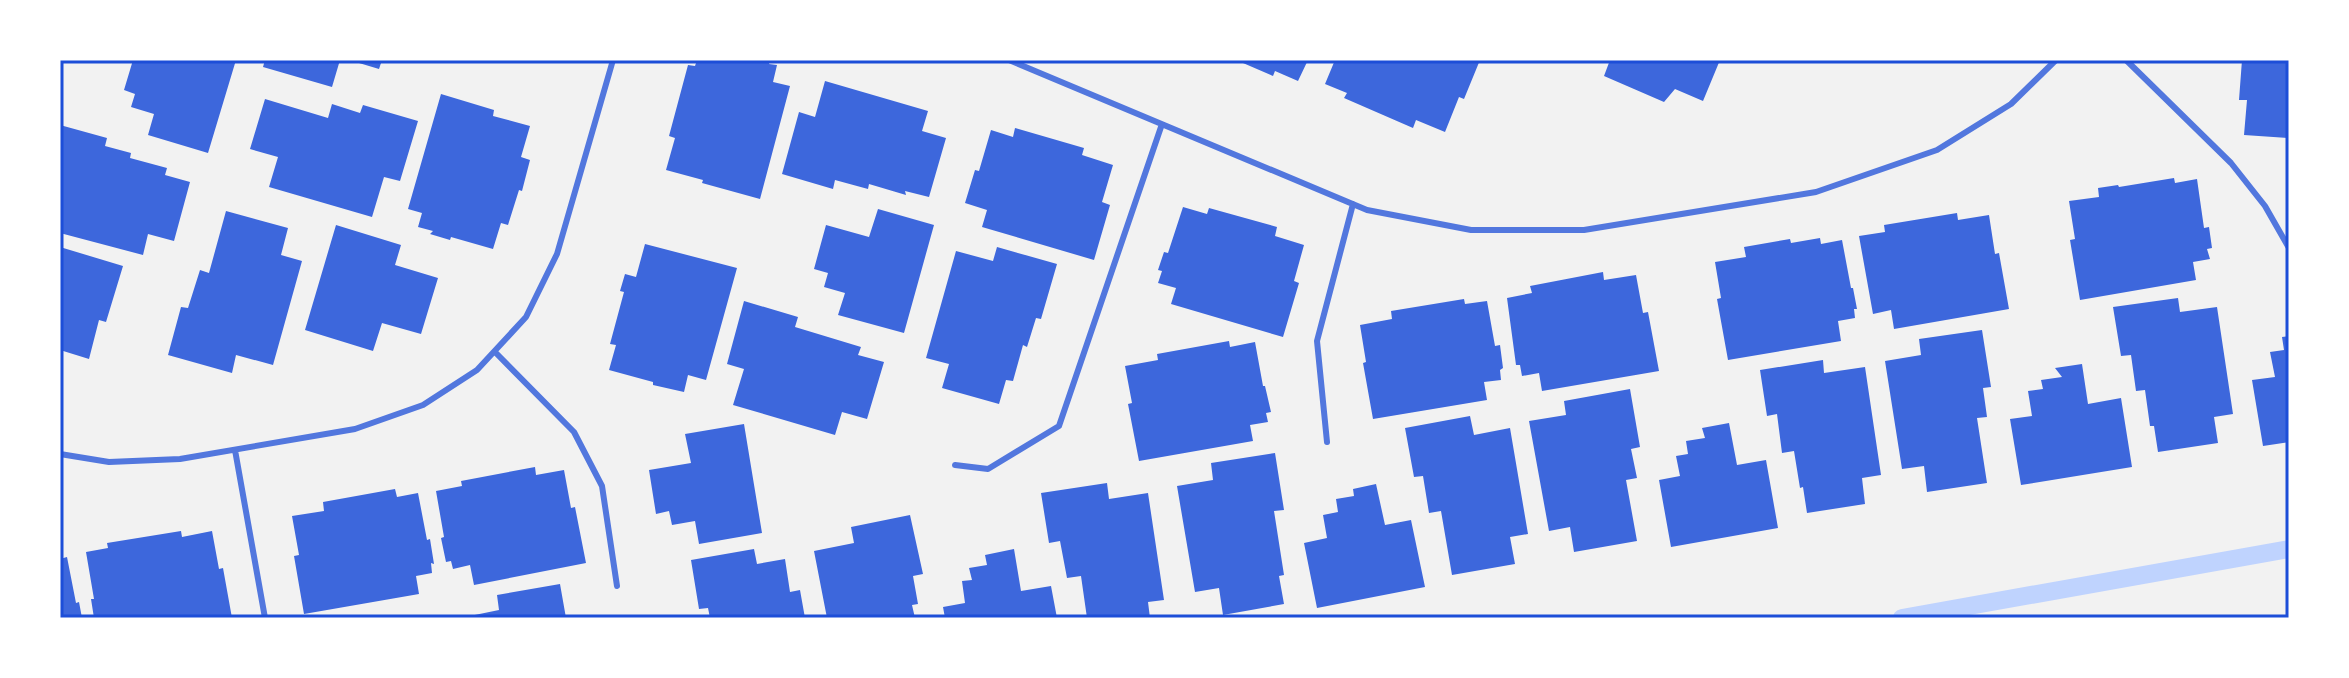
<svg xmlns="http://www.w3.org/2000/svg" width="2349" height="678" viewBox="0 0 2349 678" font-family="'PT Serif',serif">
<rect width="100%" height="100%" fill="#f2f2f2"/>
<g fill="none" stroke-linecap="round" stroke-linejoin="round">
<path stroke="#bfd3fe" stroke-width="18" d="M1902 618 2289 549"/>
</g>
<path fill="#3d67dc" d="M133 60H236L208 153 148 135 154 114 131 107 135 94 124 90Z
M265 60H340L332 87 263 67Z
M349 60H382L379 69Z
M697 60H770L769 64 777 65 773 82 790 86 760 199 702 183 703 180 666 170 675 138 669 136 688 65 695 66Z
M1236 60H1308L1298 81 1275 71 1273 76Z
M1335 60H1480L1464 99 1459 97 1445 132 1416 120 1413 128 1344 98 1347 93 1325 84Z
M1610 60H1720L1703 101 1675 89 1664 102 1604 76Z
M2242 60H2289V138L2244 135 2247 100H2239Z
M825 81 928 111 922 131 946 138 929 197 905 191 906 195 869 184 868 189 835 180 833 189 782 174 799 112 815 117Z
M441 94 494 110 493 116 530 126 521 157 530 160 522 191 519 190 508 225 501 223 493 249 451 237 450 240 430 234 433 231 418 227 422 213 408 209Z
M265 99 328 118 332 104 360 113 363 105 418 121 400 181 384 177 372 217 269 187 278 157 250 149Z
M60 125 107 138 105 146 131 153 130 158 167 168 165 175 190 182 174 241 148 234 143 255 60 233Z
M1015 128 1084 148 1082 155 1113 165 1102 202 1110 205 1094 260 982 227 987 210 965 203 975 170 979 171 991 130 1013 137Z
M2174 178 2175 183 2197 179 2204 228 2209 227 2212 248 2207 249 2210 259 2193 262 2196 280 2080 300 2070 240 2075 239 2069 201 2099 197 2098 188 2118 185 2119 187Z
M1183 207 1207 214 1209 208 1277 227 1275 236 1304 245 1294 281 1299 283 1283 337 1171 304 1176 288 1158 283 1162 271 1158 270 1164 252 1168 253Z
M878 209 934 225 904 333 838 315 845 293 824 287 828 273 814 269 826 225 869 237Z
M226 211 288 228 281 255 302 261 273 365 236 355 232 373 168 355 181 307 188 308 200 270 209 273Z
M1957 213 1958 220 1989 215 1995 254 1999 253 2009 309 1894 329 1891 310 1873 314 1859 236 1885 232 1884 225Z
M336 225 401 245 395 265 438 278 421 334 382 323 373 351 305 330Z
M1820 238 1821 244 1842 240 1851 288H1853L1857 309H1854L1855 318 1838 321 1841 341 1728 360 1717 299 1721 298 1715 262 1746 257 1744 247 1790 239 1791 243Z
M645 244 737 268 706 380 688 375 684 392 653 385V382L609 370 616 345 610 344 624 292 620 291 625 274 636 277Z
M60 247 123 266 106 322 99 320 89 359 60 350Z
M997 247 1057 264 1041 319 1036 318 1027 347 1023 345 1013 381 1006 380 999 404 942 388 949 364 926 358 956 251 993 261Z
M1603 272 1604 280 1636 275 1643 313 1648 312 1659 371 1542 391 1539 373 1522 376 1520 365H1516L1507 298 1532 293 1530 286Z
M2178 298 2180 312 2217 307 2233 414 2214 417 2218 443 2158 452 2154 426H2150L2145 390 2136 391 2131 355 2121 356 2113 307Z
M1464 299 1465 304 1487 301 1495 346 1500 345 1503 368 1500 370 1501 380 1484 382 1487 400 1373 419 1363 363 1366 362 1360 325 1392 319 1391 311Z
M744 301 798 317 795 327 861 347 858 355 884 362 867 419 842 412 835 435 733 405 744 369 727 364Z
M1982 330 1991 387 1983 388 1987 417 1977 418 1987 483 1927 492 1924 466 1902 469 1885 361 1921 355 1919 339Z
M2289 336V442L2263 446 2252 380 2275 377 2270 352 2284 350 2282 337Z
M1229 341 1230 347 1255 342 1263 386H1265L1271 412 1266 413 1268 422 1250 425 1253 441 1139 461 1128 404 1132 403 1125 366 1158 360 1157 354Z
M1823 360 1824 373 1865 367 1881 475 1862 478 1865 504 1807 513 1803 487 1800 488 1794 451 1782 453 1777 414 1767 416 1760 370Z
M2082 364 2088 404 2121 398 2132 467 2021 485 2010 419 2032 416 2028 391 2043 389 2041 380 2062 377 2055 368Z
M1630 389 1640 447 1631 449 1637 478 1626 480 1637 541 1574 552 1570 527 1549 531 1529 421 1566 415 1564 401Z
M1470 416 1474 435 1510 428 1528 534 1510 537 1515 564 1452 575 1441 511 1429 513 1423 476 1414 477 1405 428Z
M1729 423 1737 465 1766 460 1778 528 1671 547 1659 480 1680 476 1676 456 1688 454 1686 441 1705 438 1702 428Z
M744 424 762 533 699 544 695 521 672 525 669 511 656 514 649 470 691 463 685 434Z
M1275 453 1284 510 1274 511 1284 575 1279 576 1284 604 1223 615 1219 588 1195 592 1177 486 1213 480 1211 463Z
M535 467 536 475 564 470 571 508 575 507 586 563 474 585 470 565 453 569 451 561 446 562 441 538 444 537 436 491 462 486 461 481Z
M1107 483 1109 499 1148 493 1164 600 1148 602 1150 618H1087L1081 576 1067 578 1060 541 1049 543 1041 493Z
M1376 484 1385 525 1411 520 1425 587 1317 608 1304 543 1327 538 1323 515 1338 512 1336 499 1354 496 1353 489Z
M395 489 397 497 418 493 427 540 430 539 434 564 431 563 432 573 416 576 419 594 304 614 294 556 299 555 292 516 324 511 323 502Z
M910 515 923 574 913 576 918 604 912 605 915 618H827L814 551 854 543 851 527Z
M181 531 182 537 212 531 219 569 223 568 232 618H94L91 599H94L86 552 108 548 107 543Z
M754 549 757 564 785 559 790 592 800 590 805 618H710L708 608 699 609 691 560Z
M1014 549 1021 591 1051 586 1057 618H945L943 607 965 603 962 581 972 580 969 568 987 565 985 555Z
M67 557 76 603 79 602 82 618H60V559Z
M560 584 566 618H460L499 610 497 595Z"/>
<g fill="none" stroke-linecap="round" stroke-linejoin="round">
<path stroke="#5277de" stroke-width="6" d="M1009 60 1367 210 1471 230H1584L1816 192 1937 150 2011 104 2056 60
M2126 60 2231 163 2265 206 2289 248
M495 352 574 432 602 486 617 586
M1327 442 1317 341 1353 204
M235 450 265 618
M60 454 109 462 180 459 355 429 423 405 477 370 526 317 557 254 613 60
M955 465 988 469 1059 426 1162 124"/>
</g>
<rect width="2349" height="678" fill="none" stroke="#ffffff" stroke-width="124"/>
<rect x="62" y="62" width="2225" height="554" fill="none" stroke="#1d4ed8" stroke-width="3"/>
</svg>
